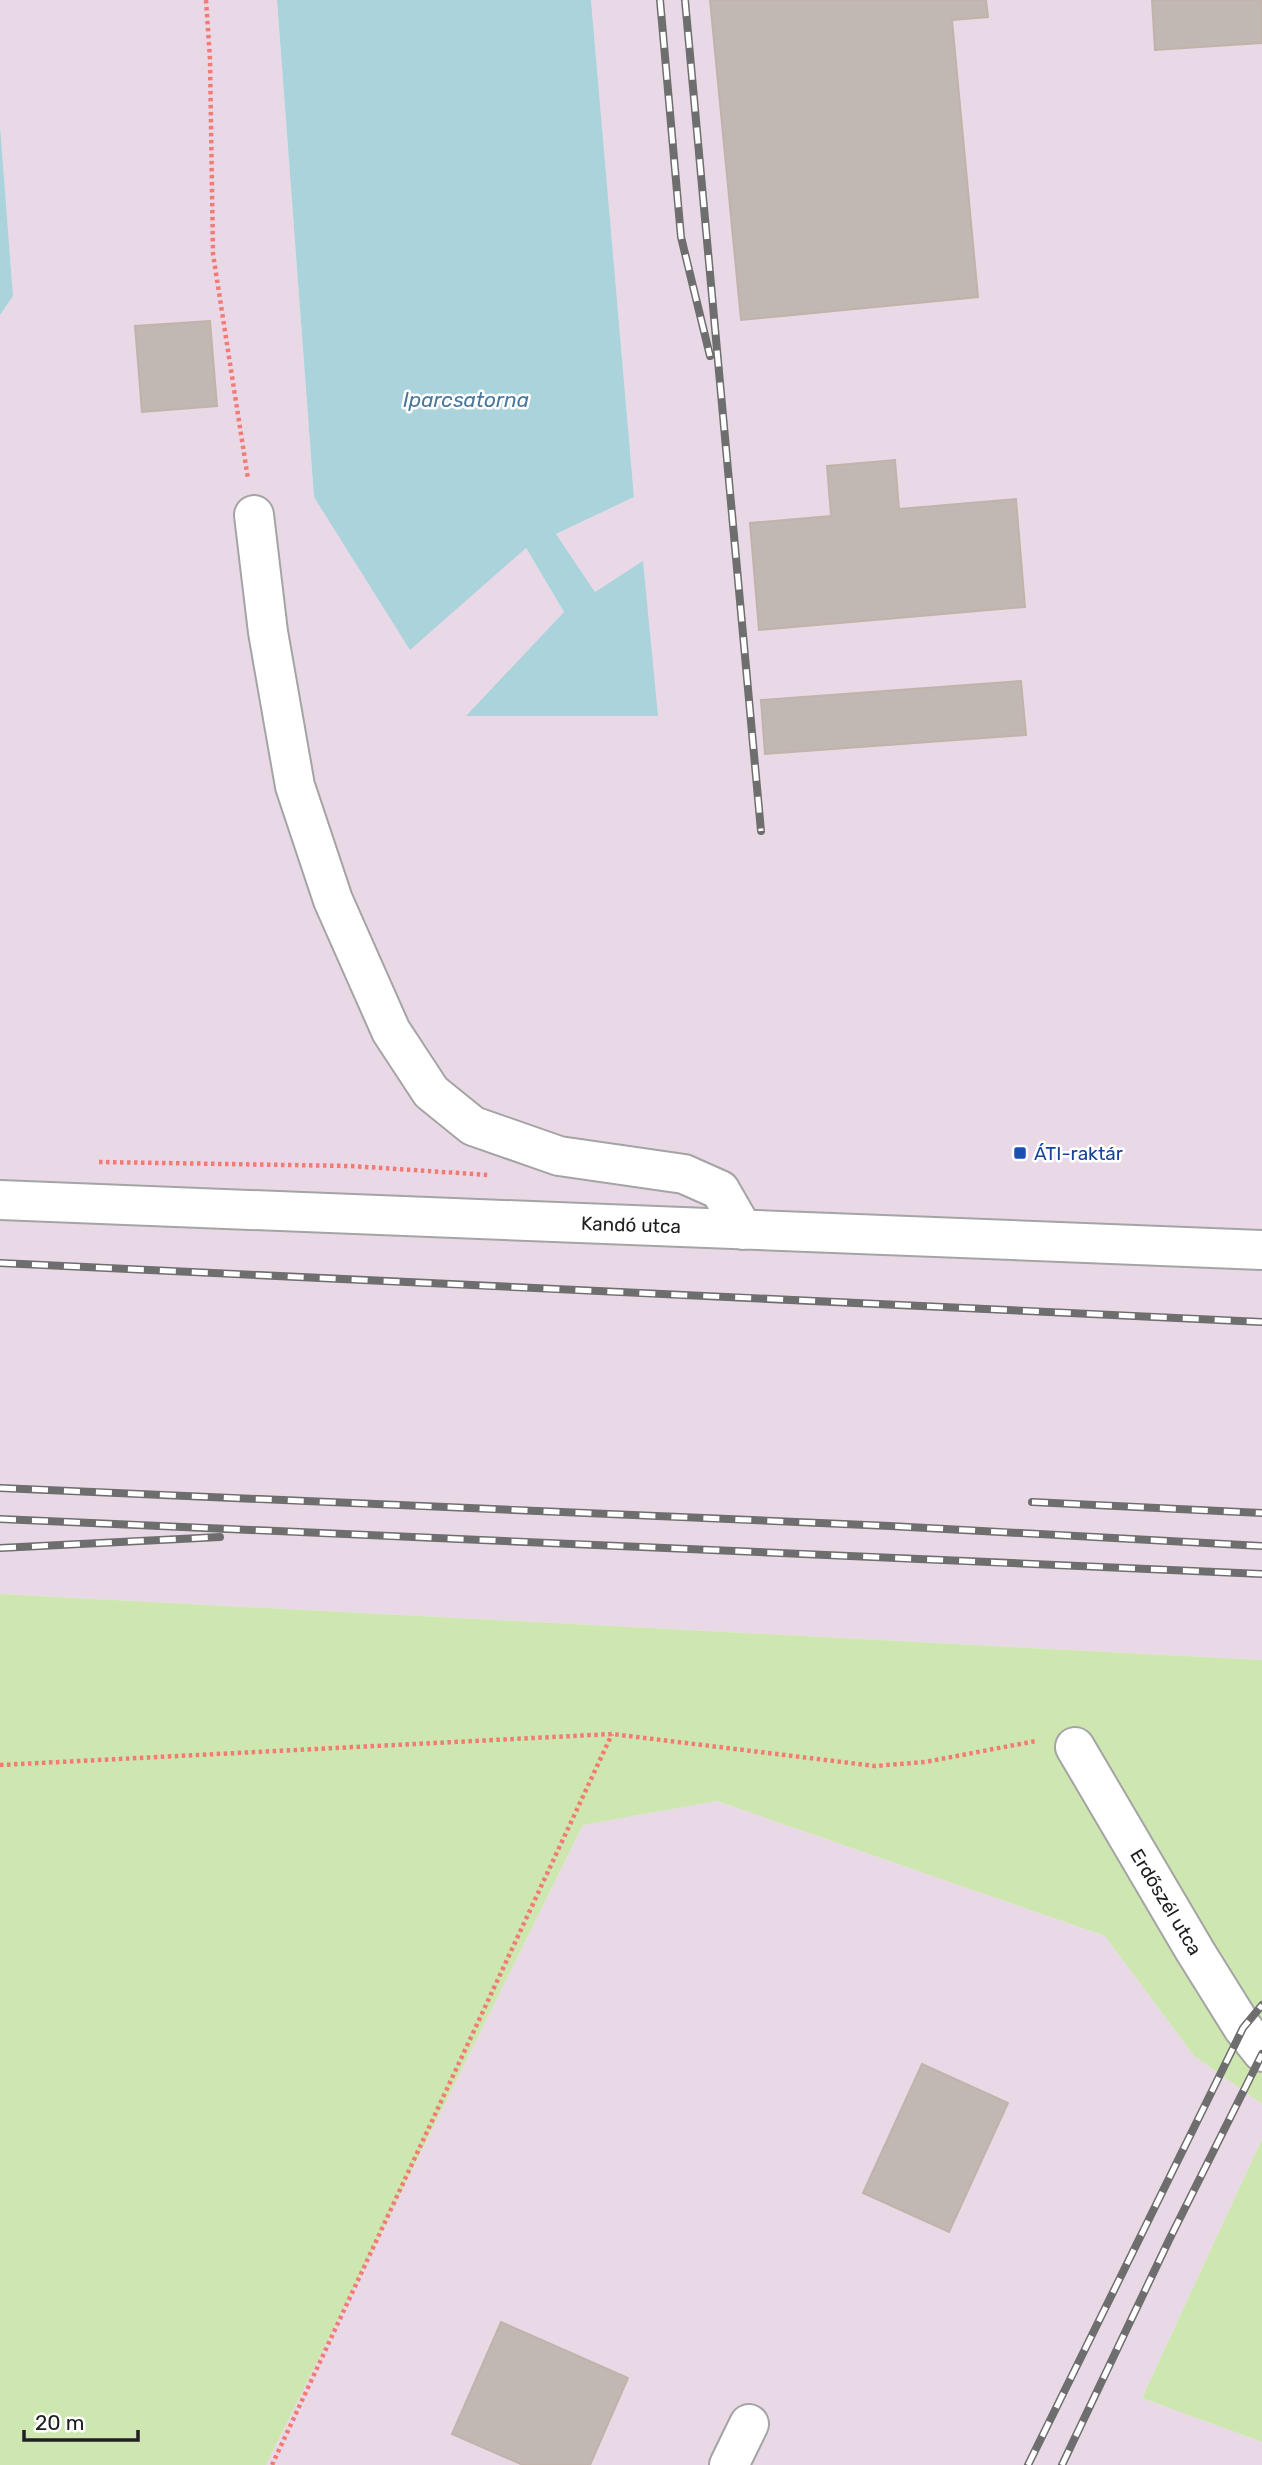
<svg xmlns="http://www.w3.org/2000/svg" width="1262" height="2465" viewBox="0 0 1262 2465" font-family="Rubik,sans-serif">
<rect width="100%" height="100%" fill="#f0ede7"/>
<path fill="#e9d9e7" d="M0 0H277L314 497 491 575 525 547 564 612 468 716H657L643 562 595 592 556 534 634 497 591 0H1262V1660L0 1594V315L13 296 0 125Z
M717 1801 1105 1936 1194 2056 1262 2104V2139L1142 2398 1262 2442V2465H266L583 1825Z"/>
<path fill="#cee7b0" d="M0 1594 1262 1660V2104L1194 2056 1105 1936 717 1801 583 1825 266 2465H0Z
M1262 2139V2442L1142 2398Z"/>
<path fill="#aad3db" d="M277 0H591L634 497 556 534 595 592 643 561 658 716H466L564 612 526 548 410 650 314 497Z
M0 125 13 296 0 315Z"/>
<path fill="#c1b8b3" stroke="#c1b3aa" stroke-width="2" d="M710 0H986L988 17 952 20 978 297 741 320Z
M1152 0H1262V43L1155 50Z
M210 321 217 406 142 412 135 326Z
M895 460 899 509 1016 499 1025 607 759 630 750 523 831 516 827 466Z
M1021 681 1026 735 765 754 761 700Z
M922 2064 1008 2103 949 2232 863 2193Z
M501 2322 628 2378 590 2465H523L452 2434Z"/>
<g fill="none" stroke-linecap="round" stroke-linejoin="round">
<defs>
<path id="minor" d="M254 515 268 632 295 786 333 900 391 1031 431 1092 473 1126 559 1156 684 1174 720 1190 743 1230
M0 1200 1262 1250
M1075 1747 1195 1951 1243 2028 1262 2052
M729 2465 749 2424"/>
</defs>
<use href="#minor" stroke="#a4a4a4" stroke-width="42"/>
<path stroke="#f37b75" stroke-width="4.5" stroke-dasharray="3.5 3.5" stroke-linecap="butt" d="M206 0 210 59 213 254 248 479
M99 1162 351 1166 489 1175
M0 1765 612 1734 875 1766 925 1762 1036 1741
M272 2465 612 1734"/>
<use href="#minor" stroke="#fff" stroke-width="38"/>
<defs>
<path id="rail" d="M660 0 681 237 710 356
M685 0 761 831
M0 1263 1262 1322
M0 1488 890 1526 1262 1546
M1032 1502 1262 1513
M0 1519 1262 1574
M0 1548 220 1537
M1028 2465 1243 2028 1262 2005
M1062 2465 1169 2240 1262 2054"/>
</defs>
<use href="#rail" stroke="#6e6e6e" stroke-width="8"/>
<use href="#rail" stroke="#fff" stroke-width="5" stroke-dasharray="16" stroke-linecap="butt"/>
</g>
<rect fill="#1a4fb4" stroke="#fff" stroke-width="2.5" x="1013" y="1146" width="14" height="14" rx="3.5"/>
<g text-anchor="middle" dominant-baseline="central" stroke-width="5" stroke-linejoin="round" paint-order="stroke">
<g font-size="19" fill="#164399" stroke="#fff" text-anchor="start">
<text x="1034" y="1153">ÁTI-raktár</text>
</g>
<g font-size="19" fill="#202020" stroke="#fff">
<text transform="translate(631 1225) rotate(2)">Kandó utca</text>
<text transform="translate(1166 1902) rotate(59)">Erdőszél utca</text>
</g>
<g font-size="21" font-style="italic" fill="#4a789c" stroke="#fff">
<text x="466" y="399">Iparcsatorna</text>
</g>
</g>
<path d="M24 2430v10h114v-10" fill="none" stroke="#202020" stroke-width="3.5"/>
<text x="35" y="2430" font-size="21" fill="#202020" stroke="#ffffff" stroke-width="5" paint-order="stroke">20 m</text>
</svg>
